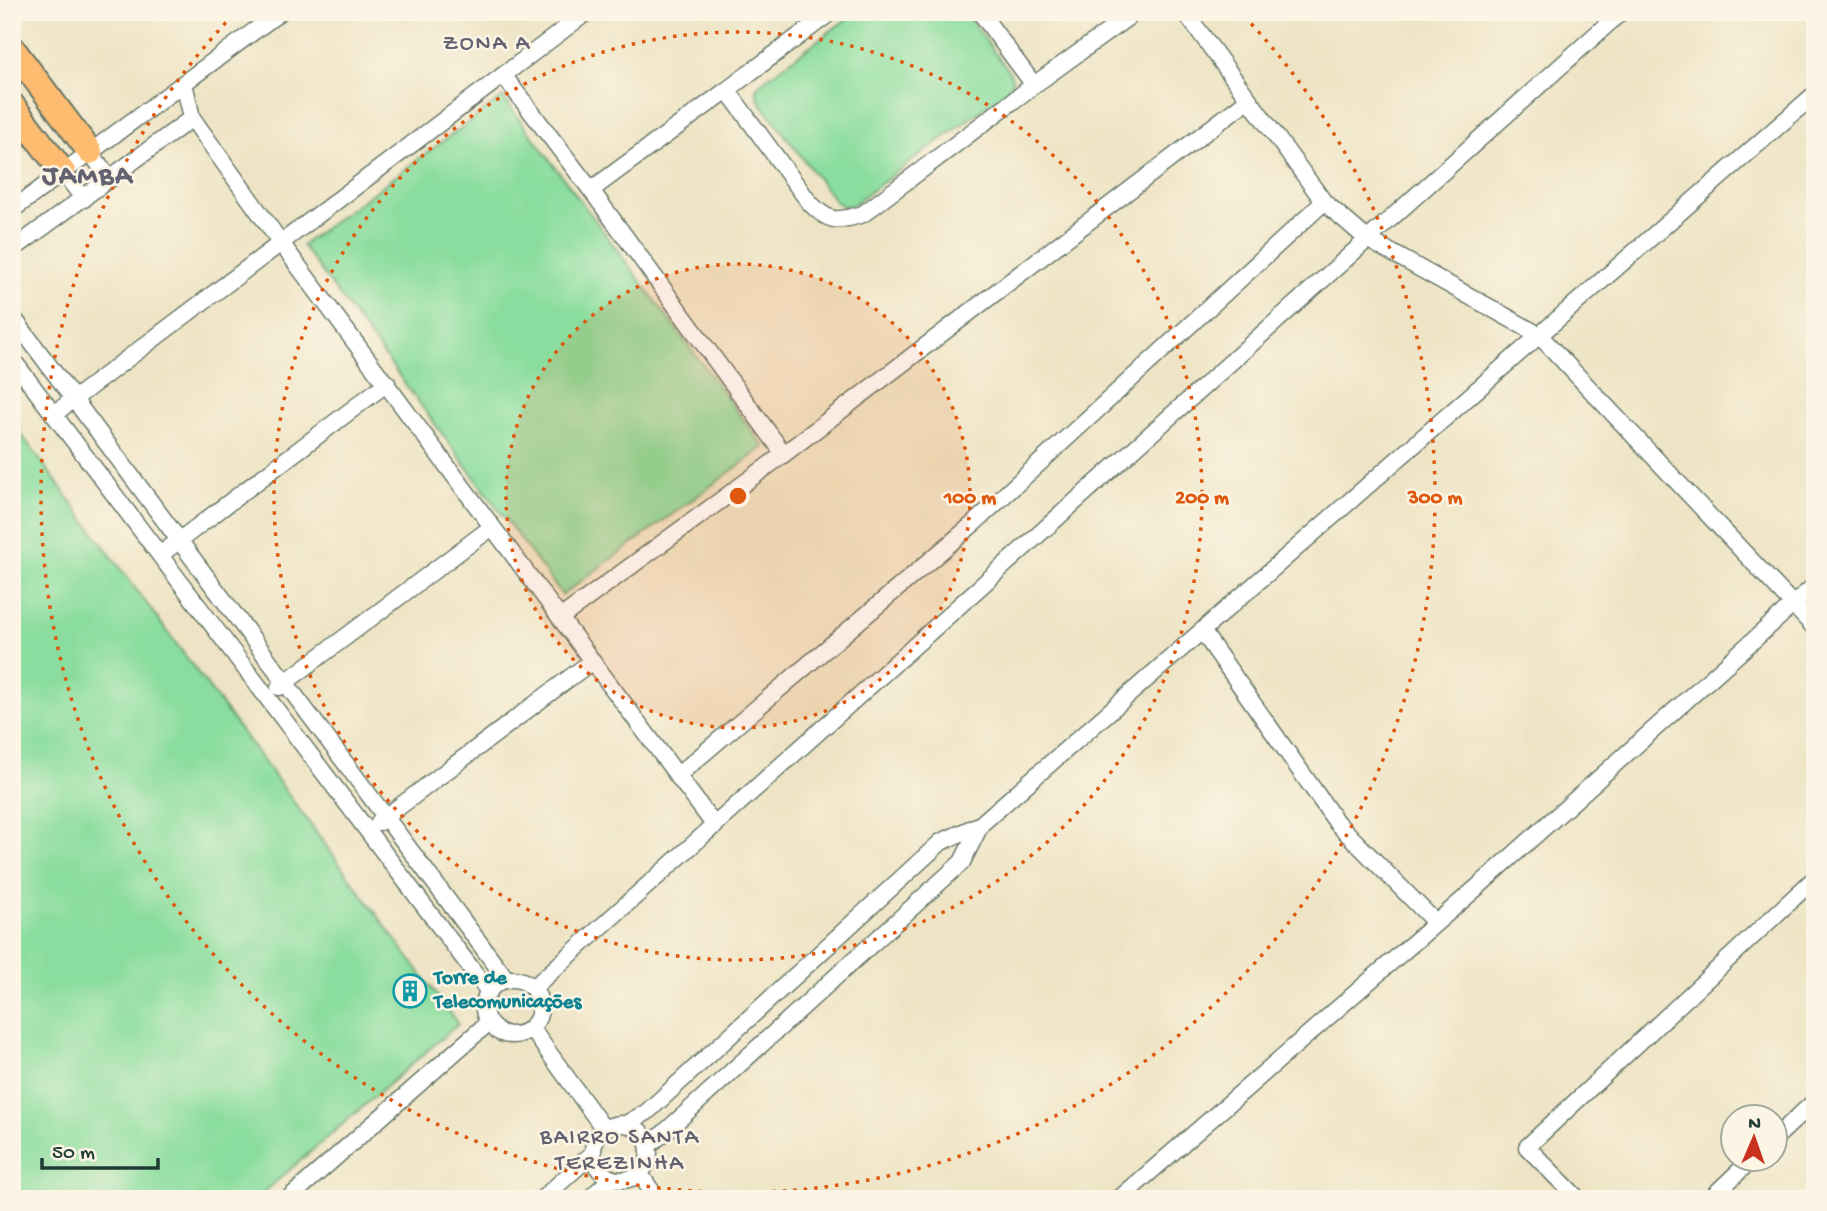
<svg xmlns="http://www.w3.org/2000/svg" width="1827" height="1211" viewBox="0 0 1827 1211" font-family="'Gochi Hand',sans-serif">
<rect width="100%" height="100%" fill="#fcf5e5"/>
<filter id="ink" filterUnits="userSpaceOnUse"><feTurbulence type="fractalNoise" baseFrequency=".0143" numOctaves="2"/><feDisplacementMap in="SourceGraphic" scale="14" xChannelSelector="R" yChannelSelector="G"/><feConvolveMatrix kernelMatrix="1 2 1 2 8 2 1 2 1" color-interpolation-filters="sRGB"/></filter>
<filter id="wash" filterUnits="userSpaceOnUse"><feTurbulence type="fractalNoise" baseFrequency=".00686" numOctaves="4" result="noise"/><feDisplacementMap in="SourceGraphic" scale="28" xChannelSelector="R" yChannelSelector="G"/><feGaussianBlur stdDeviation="1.57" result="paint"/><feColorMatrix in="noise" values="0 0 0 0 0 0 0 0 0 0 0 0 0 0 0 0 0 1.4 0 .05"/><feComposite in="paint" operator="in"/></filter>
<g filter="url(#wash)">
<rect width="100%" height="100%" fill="#eee4c5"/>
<path fill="#8add9e" stroke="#548d69" stroke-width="2" d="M856 12H965L1010 73 1013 82 1007 91 852 205 843 207 835 201 758 99 756 89 762 82Z
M503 97 764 447 562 595 302 245Z
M12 422 458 1024 256 1199H12Z"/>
</g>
<g filter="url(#ink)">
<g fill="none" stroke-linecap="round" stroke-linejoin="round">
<defs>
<path id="minor" d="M980 12 1034 85
M1185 12 1324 202 1367 239 1539 335 1815 628
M503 75 591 190 784 454
M184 83 192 118 281 243 715 826
M727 90 831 12
M90 152 110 179
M63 172 84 199
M591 190 727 90 809 202C829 223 836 222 863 214L1034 85 1135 12
M12 210 280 12
M12 250 192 118
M12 316 507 980
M12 359 489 992
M54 414 587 12
M160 555 387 383
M560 618 784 454 1249 99
M1202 631 1337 823 1436 923
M279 687 492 527
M677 776 973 524 1324 202
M379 822 592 661
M484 1007a28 28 0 1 1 56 0a28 28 0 1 1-56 0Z
M533 988 1621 12
M531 1028 604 1129
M593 1152a28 28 0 1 1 56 0a28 28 0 1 1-56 0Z
M626 1124 647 1112 941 842 981 824 1815 94
M1774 1139 1815 1101
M649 1145 664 1133 962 862 981 824
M640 1174 657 1199
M288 1199 488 1023
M542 1199 592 1154
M589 1199 611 1179
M1119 1199 1482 883 1815 585
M1578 1199 1527 1147 1815 878
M1710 1199 1753 1158"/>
<path id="primary" d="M12 48 90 152
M12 105 63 172"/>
</defs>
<use href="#minor" stroke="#677767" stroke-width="19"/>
<use href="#primary" stroke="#677767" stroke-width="28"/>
<use href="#minor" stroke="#fff" stroke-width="16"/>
<use href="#primary" stroke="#febc70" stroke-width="24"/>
</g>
</g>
<circle cx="738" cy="496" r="232" fill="#de580e" fill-opacity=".12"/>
<g fill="none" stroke="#de580e" stroke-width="3.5" stroke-dasharray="3.5 7">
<circle cx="738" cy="496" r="232"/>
<circle cx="738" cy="496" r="464"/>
<path d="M1244 16A697 697 0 1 1 232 16"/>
</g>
<defs>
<symbol id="building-ring" viewBox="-11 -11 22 22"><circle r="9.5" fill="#fcf5e5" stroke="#0f9aa8" stroke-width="1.5"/><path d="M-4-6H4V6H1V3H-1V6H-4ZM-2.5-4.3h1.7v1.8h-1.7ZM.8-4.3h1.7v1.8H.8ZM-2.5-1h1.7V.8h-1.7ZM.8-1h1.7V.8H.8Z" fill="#0f9aa8"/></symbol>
</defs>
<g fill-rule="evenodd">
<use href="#building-ring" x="391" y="972" width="38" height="38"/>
</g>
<g text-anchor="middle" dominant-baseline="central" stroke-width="5" stroke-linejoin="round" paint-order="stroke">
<g font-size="21" font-weight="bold" fill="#0d838f" stroke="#fcf5e5" text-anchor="start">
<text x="434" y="979">Torre de<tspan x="434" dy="24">Telecomunicações</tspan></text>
</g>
<g font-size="23" letter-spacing="2" fill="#626271" stroke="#fcf5e5">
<text x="487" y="44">ZONA A</text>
<text x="620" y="1138">BAIRRO SANTA<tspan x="620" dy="26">TEREZINHA</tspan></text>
</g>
<g font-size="28" font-weight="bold" letter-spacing="2" fill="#626271" stroke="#fcf5e5">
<text x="88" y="177">JAMBA</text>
</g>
</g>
<circle cx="738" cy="496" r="10" fill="#de580e" stroke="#fcf5e5" stroke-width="3.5"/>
<g font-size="21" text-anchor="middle" font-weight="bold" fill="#de580e" stroke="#fcf5e5" stroke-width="5" stroke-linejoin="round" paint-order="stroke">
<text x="970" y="503">100 m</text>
<text x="1202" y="503">200 m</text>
<text x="1435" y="503">300 m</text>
</g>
<rect width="1827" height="1211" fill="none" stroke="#fcf5e5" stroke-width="42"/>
<g transform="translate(1754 1138) rotate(2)"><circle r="33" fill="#fcf5e5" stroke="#a4ab9e" stroke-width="2"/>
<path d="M0-5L12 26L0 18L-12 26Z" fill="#c8321e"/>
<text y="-10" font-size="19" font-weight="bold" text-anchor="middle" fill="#1f3d34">N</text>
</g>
<path d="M42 1158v10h116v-10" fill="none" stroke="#1f3d34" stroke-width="3.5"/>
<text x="52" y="1158" font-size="21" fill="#1f3d34" stroke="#fcf5e5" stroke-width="5" paint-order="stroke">50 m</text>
</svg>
